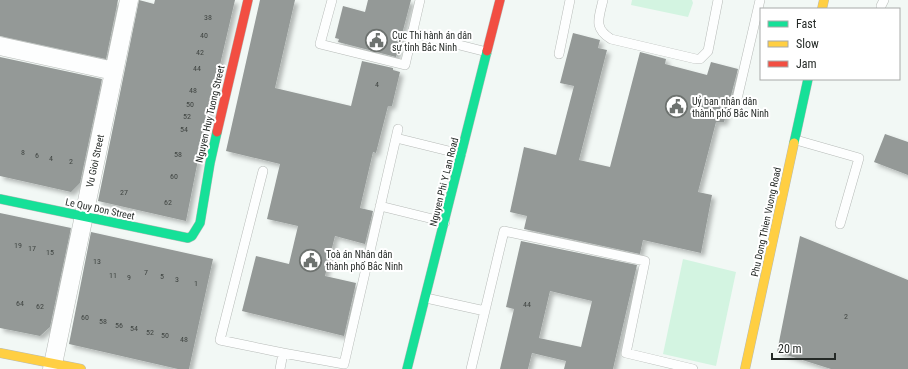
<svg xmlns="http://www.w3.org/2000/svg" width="908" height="369" viewBox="0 0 908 369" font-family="'Roboto Condensed',sans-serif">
<defs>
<filter id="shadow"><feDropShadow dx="3.5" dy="3.5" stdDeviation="2" flood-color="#0004"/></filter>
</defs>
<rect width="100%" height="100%" fill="#f2f8f5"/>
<path fill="#d3f4e1" d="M632 0H692L693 3 688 17 631 5Z
M683 259 736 272 716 366 663 354Z"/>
<path fill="#949997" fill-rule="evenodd" filter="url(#shadow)" d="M0 0H118L106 59 0 36Z
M139 0 154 4 155 0H235L198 160 186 221 98 201Z
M260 0H295L275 88 351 106 362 61 393 68V70L400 72 392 106H388L376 153 373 152 360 208 373 211 365 244 335 236 325 276 356 283 344 336 242 311 256 256 289 264 298 226 267 219 280 164 226 151Z
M368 0H411L396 57 338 42 339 39 335 38 343 6 365 12Z
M573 33 600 40 598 48 607 50 579 160 610 167 640 52 666 59 665 64 707 75 711 62 738 69 724 122H716L698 192 712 195 701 253 643 240 640 254 524 229 527 216 510 212 524 147 556 155 574 86 560 83Z
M0 57 102 79 80 183 71 192 0 176Z
M885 134 908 142V175L874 162Z
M0 213 71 228 50 327 40 336 0 328Z
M91 232 213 259 189 369H178L69 344Z
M800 236 908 280V369H831L777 352Z
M521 241 637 265 613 369H564L566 361 532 353 528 369H500L514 309 506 307ZM550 291 592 301 581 347 539 338Z"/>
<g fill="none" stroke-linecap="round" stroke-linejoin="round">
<defs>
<path id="lane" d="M332 0 320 44 405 65 420 0
M603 0C599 18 593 28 611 39L696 59H700L708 51 718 0
M881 6 884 0
M412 33 487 52
M559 54 570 0
M734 112 760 0
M396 138 461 154
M796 140 859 158 840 224
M263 171 220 340 283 353 344 364 398 129
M380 206 445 222
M426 298 485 311
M280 369 283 353
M471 369 504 231 645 261 626 353 693 369"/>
<path id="street" d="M0 46 114 71
M52 369 129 0"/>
<path id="fast" d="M794 143 808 79
M0 199 188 238 192 236 200 223 210 163 217 132
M407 369 487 51"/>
<path id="slow" d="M822 9 824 0
M0 353 81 369
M745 369 794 143"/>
<path id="jam" d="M487 51 500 0
M217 132 248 0"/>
</defs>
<use href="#lane" stroke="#b7bbb8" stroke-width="10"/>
<use href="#street" stroke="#b7bbb8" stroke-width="19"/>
<use href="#fast" stroke="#b7bbb8" stroke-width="10"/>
<use href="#slow" stroke="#b7bbb8" stroke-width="10"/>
<use href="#jam" stroke="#b7bbb8" stroke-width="10"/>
<use href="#lane" stroke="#fdfefe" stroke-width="9"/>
<use href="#street" stroke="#fdfefe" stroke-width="18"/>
<use href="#fast" stroke="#16e098" stroke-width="9"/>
<use href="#slow" stroke="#ffcf43" stroke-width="9"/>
<use href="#jam" stroke="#f24e42" stroke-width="9"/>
</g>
<defs>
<symbol id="civic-ring" viewBox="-11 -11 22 22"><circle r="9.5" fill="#fff" stroke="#6d726f" stroke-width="1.5"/><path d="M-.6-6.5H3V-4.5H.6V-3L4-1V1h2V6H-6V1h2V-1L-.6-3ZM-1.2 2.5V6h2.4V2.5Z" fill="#6d726f"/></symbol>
</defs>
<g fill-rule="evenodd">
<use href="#civic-ring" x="364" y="28" width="25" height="25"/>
<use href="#civic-ring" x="664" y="94" width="25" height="25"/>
<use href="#civic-ring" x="298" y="248" width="25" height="25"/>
</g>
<g text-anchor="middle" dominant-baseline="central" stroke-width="4" stroke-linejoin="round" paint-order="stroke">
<g font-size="8" fill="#414643">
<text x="208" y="17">38</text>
<text x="204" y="35">40</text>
<text x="200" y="52">42</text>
<text x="197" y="68">44</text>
<text x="377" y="84">4</text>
<text x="193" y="90">48</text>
<text x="190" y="104">50</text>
<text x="187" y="116">52</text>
<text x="184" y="129">54</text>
<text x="23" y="152">8</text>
<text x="178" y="154">58</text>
<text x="37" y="155">6</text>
<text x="51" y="158">4</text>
<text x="71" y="161">2</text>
<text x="174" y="176">60</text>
<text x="124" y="192">27</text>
<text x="168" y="202">62</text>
<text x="18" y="245">19</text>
<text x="32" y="248">17</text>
<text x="50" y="252">15</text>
<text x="97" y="261">13</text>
<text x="146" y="272">7</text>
<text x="113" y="275">11</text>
<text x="162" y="276">5</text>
<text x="129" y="277">9</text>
<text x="177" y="279">3</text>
<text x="196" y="283">1</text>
<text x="20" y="303">64</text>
<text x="527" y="304">44</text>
<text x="40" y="306">62</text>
<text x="846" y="316">2</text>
<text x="85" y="317">60</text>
<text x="103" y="321">58</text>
<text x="119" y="325">56</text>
<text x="134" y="328">54</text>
<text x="150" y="332">52</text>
<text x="165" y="335">50</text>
<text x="184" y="339">48</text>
</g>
<g font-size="10" fill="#252a27" stroke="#fff" text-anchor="start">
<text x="392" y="35">Cục Thi hành án dân<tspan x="392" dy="12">sự tỉnh Bắc Ninh</tspan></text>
<text x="692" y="101">Uỷ ban nhân dân<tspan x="692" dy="12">thành phố Bắc Ninh</tspan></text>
<text x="326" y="254">Toà án Nhân dân<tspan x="326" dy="12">thành phố Bắc Ninh</tspan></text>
</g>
<g font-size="10" fill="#252a27" stroke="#fff">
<text transform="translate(210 114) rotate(-77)">Nguyen Huy Tuong Street</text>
<text transform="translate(95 161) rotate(-78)">Vu Gioi Street</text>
<text transform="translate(444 182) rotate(-76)">Nguyen Phi Y Lan Road</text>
<text transform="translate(100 209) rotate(12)">Le Quy Don Street</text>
<text transform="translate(766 222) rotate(-78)">Phu Dong Thien Vuong Road</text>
</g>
</g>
<rect x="760" y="8" width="140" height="72" fill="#ffffff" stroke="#a8aaa9"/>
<rect x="768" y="21" width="20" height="6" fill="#16e098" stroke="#a8aaa9"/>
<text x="796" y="28" font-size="12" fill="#252a27">Fast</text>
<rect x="768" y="41" width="20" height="6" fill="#ffcf43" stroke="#a8aaa9"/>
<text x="796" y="48" font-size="12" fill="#252a27">Slow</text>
<rect x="768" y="61" width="20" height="6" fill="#f24e42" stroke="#a8aaa9"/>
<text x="796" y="68" font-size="12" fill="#252a27">Jam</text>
<path d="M772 353v6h63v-6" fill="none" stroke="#252a27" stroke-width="2"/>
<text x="778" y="353" font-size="12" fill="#252a27" stroke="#ffffff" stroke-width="3" paint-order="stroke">20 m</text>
</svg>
